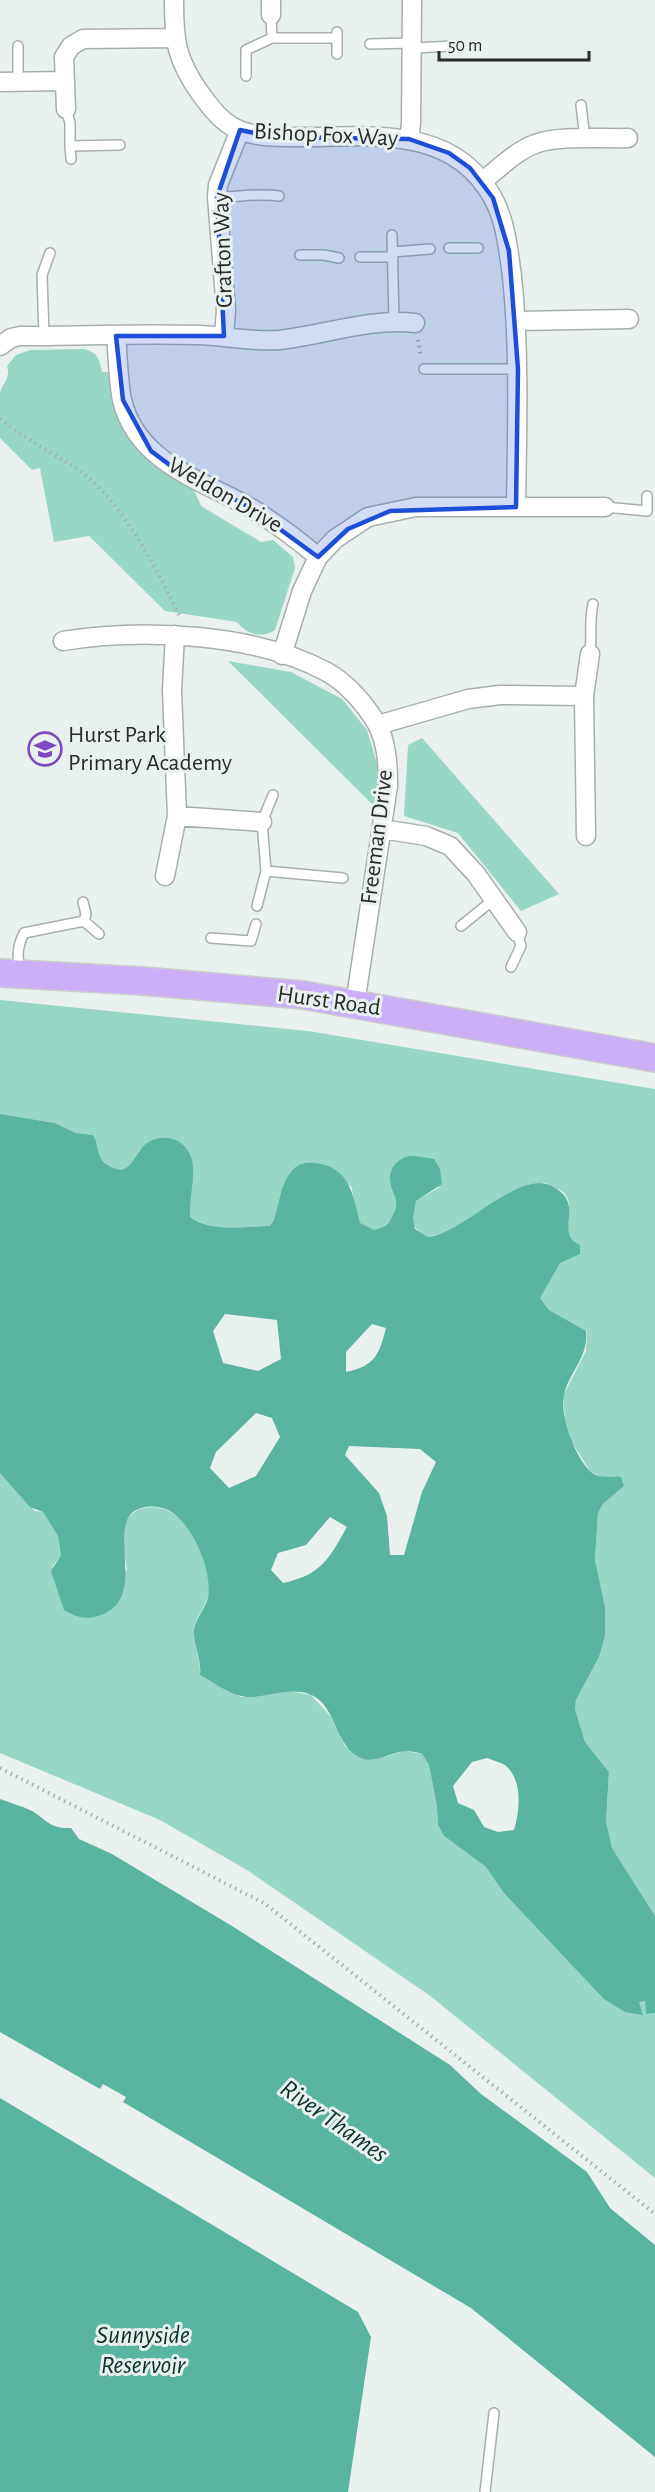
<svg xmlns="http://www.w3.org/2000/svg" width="655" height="2492" viewBox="0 0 655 2492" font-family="'Alegreya Sans',sans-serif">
<rect width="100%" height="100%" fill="#e9f1ef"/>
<path fill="#98d6c6" d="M84 349C98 353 99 358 102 372H108L115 411 123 428 153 465 193 488 201 506 261 542 273 540 293 557 295 568 275 630C262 639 246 634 237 622L165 611 89 536 54 542 40 468 32 470 0 438C0 425 0 406 0 393 3 381 11 379 7 366L16 355 30 350Z
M228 661 291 672 342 699 367 730 381 777 376 808Z
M422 738 559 894 521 911 458 833 404 816 408 745Z
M0 1000 308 1031 655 1089V1916L612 1848 606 1821 609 1772 585 1742 575 1709 576 1700 599 1657 605 1607 595 1560 598 1513 603 1504 624 1486 615 1476 602 1478 590 1471 570 1439 565 1420 563 1396 586 1351 587 1332 549 1310 540 1298 571 1241C562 1227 577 1205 563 1192 558 1188 550 1186 545 1183L506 1195 451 1231 428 1237C409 1226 412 1222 416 1201L440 1187 390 1177C393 1186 398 1197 398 1205 396 1220 372 1242 360 1223 355 1214 354 1196 351 1185L274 1220 270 1226C247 1226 209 1233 190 1218L189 1209 140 1149C137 1154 133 1162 129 1166 120 1175 101 1165 97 1154 95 1147 97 1142 93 1135L76 1133 55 1123 0 1114Z
M0 1473 35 1511 43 1512 58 1536 61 1555 52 1567 127 1571C126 1559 121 1542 123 1530 125 1519 134 1510 144 1508 184 1501 204 1549 209 1582 211 1605 195 1614 194 1630 193 1645 201 1660 200 1675L241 1697 290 1691 311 1695 331 1717 345 1746 372 1760 405 1751 422 1754 429 1765 437 1807 438 1825 444 1836 486 1867 503 1892 542 1930 643 2014 638 2002 645 2000 646 2014 655 2013V2178L429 1995 247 1870 160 1820 0 1753Z"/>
<path fill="#59b4a0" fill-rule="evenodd" d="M0 1114 55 1123 76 1133 93 1135C100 1146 95 1159 109 1166 114 1169 121 1171 126 1168 135 1162 138 1149 147 1143 168 1130 192 1143 193 1167 194 1184 189 1200 190 1217 209 1233 247 1226 270 1226L274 1220C279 1206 281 1183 291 1172 297 1164 305 1162 315 1163 350 1167 353 1195 360 1223L374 1230C383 1228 388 1225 392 1217 403 1198 390 1195 390 1178 390 1166 400 1157 411 1156 418 1156 427 1158 434 1159L440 1169 442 1184 416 1201 413 1218 415 1229 428 1237C465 1233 518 1169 552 1186 588 1205 552 1232 580 1245V1254L560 1263 540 1298 549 1310 586 1331C589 1357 569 1372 564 1395 559 1415 576 1459 591 1472 601 1480 610 1475 621 1477L624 1486 603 1504 598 1513 595 1560 605 1607V1635L599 1657 576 1700 575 1709 585 1742 609 1772 606 1821 612 1848 655 1916V2013L646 2014 645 2001 639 2002 643 2015 625 2012 604 1999 503 1892 486 1867 444 1836 438 1825 437 1807 429 1765 422 1754C398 1744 380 1764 364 1759 333 1749 338 1704 309 1694 286 1686 259 1701 241 1696 227 1693 212 1681 200 1675 202 1660 193 1645 194 1630 195 1619 206 1608 208 1597 213 1571 192 1522 168 1510 158 1505 143 1505 133 1512 108 1533 149 1601 98 1616 85 1620 76 1617 64 1610L51 1571 61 1555 58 1536 43 1512 30 1507 0 1473ZM225 1314 277 1320 281 1359 258 1371 223 1363 213 1331ZM372 1324 386 1328C379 1355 375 1366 346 1372V1352ZM256 1413 272 1418 280 1437 256 1476 229 1488 210 1468 216 1452ZM349 1446 420 1449 436 1462 422 1492 404 1555H390L387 1516 379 1493 345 1455ZM330 1517 347 1527C329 1559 321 1575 283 1583L271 1570 278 1553 306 1545ZM487 1758C492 1760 500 1762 505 1765 523 1780 520 1810 514 1830L498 1832 484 1827 474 1810 458 1803 453 1786 472 1762Z
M0 1799C10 1803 22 1806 32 1811 47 1820 50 1829 71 1828L79 1839 112 1854 232 1926 450 2065 481 2094 587 2172 610 2208 655 2245V2457L471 2308 123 2102 126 2097 103 2084 100 2089 0 2032Z
M0 2098 358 2312 371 2337 348 2492H0Z"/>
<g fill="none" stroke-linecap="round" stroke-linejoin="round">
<defs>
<path id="lane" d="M337 32V54
M272 38H337
M370 44 413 43
M18 46V82
M413 48 453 46
M246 76V50L272 38 271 15
M581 105 585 139
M66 109 70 123V146L120 145
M70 146 71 159
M217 197C239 197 258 193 279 196
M392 235 394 321
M449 248H478
M392 252 430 249
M300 255H324L339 258
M360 257H393
M44 336 42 275 50 253
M424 369H518
M605 507 647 511V496
M590 654C592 638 589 620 593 604
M266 871 343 878
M83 902 86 914 84 921
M257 906 266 871 262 822 273 795
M461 926 493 900
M211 938 251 941 256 924
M511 967 521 946 517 932
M20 972C17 957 17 947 24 933L84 921 99 934
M485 2492 494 2413"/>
<path id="street" d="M174 0C174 41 176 59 200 93 211 108 222 123 239 130 259 138 281 137 302 137 372 137 453 125 493 198 506 222 508 249 512 276 520 353 517 430 516 507
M271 0V15
M0 82 64 81
M66 109 64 57 71 46 83 39 174 38
M409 139 411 124 412 0
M482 182C498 169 516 151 535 144 557 135 602 139 628 138
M517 321 629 319
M116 336C118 356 118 380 122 400 137 463 202 480 251 508 275 523 297 539 318 557
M224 336 226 310 217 197 218 185 240 130
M0 346 11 338 20 336C79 336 139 333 198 335 225 336 252 342 279 340 325 335 368 318 415 323
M63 641C142 628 255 633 327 672 347 683 365 704 377 724 387 743 388 765 388 786L355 1004
M282 655 302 591 318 557 335 539 368 517 416 507H605
M378 725 468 699 500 695 584 696
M177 816 262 822
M382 829 426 836 450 846 476 874 517 932
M586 836 584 696 590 654
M165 876 177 816 172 690 175 635"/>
<path id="primary" d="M0 973 143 981 303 995 655 1058"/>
</defs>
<use href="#lane" stroke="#a7afac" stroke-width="12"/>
<use href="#street" stroke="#a7afac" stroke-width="21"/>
<use href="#primary" stroke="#cbcccc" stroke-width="30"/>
<path stroke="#a7adab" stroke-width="4" stroke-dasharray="1.5 4.5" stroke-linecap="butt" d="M418 340 421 356
M0 419C27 440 54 453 81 472 122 500 159 574 181 619
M0 1768 264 1903 655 2214"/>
<use href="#lane" stroke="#fff" stroke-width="9"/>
<use href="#street" stroke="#fff" stroke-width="18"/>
<use href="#primary" stroke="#cbb0f7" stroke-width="27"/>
</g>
<path fill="#1d4ed8" fill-opacity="0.2" stroke="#1d4ed8" stroke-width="4.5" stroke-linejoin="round" d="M240 130 274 137 409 139 449 153 470 168 493 198 509 251 518 369 516 507 390 511 348 529 318 557 251 508 175 469 151 451 123 400 116 336H224L217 197Z"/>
<defs>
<symbol id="school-ring" viewBox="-11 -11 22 22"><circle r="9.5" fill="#e9f1ef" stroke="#7d4ac2" stroke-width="1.5"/><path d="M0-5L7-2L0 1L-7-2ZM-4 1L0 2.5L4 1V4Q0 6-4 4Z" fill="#7d4ac2"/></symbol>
</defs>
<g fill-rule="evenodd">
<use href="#school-ring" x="26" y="730" width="38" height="38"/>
</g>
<g text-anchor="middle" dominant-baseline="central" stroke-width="6" stroke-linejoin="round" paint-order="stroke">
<g font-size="24" fill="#282b2a" stroke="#e9f1ef">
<text transform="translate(326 135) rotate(3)">Bishop Fox Way</text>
<text transform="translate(223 250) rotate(-92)">Grafton Way</text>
<text transform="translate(225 495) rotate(30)">Weldon Drive</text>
<text transform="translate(377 837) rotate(-83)">Freeman Drive</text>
<text transform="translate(329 1001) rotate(8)">Hurst Road</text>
</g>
<g font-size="24" fill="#282b2a" stroke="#e9f1ef" text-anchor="start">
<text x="68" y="735">Hurst Park<tspan x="68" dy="28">Primary Academy</tspan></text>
</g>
<g font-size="26" font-style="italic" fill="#07332b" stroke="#e9f1ef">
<text transform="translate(334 2121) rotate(35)">River Thames</text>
<text x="143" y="2335">Sunnyside<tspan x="143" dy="30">Reservoir</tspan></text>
</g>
</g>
<path d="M439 51v9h150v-9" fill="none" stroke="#282b2a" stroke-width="3"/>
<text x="448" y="51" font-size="18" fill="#282b2a" stroke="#e9f1ef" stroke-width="4.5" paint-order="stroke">50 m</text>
</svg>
